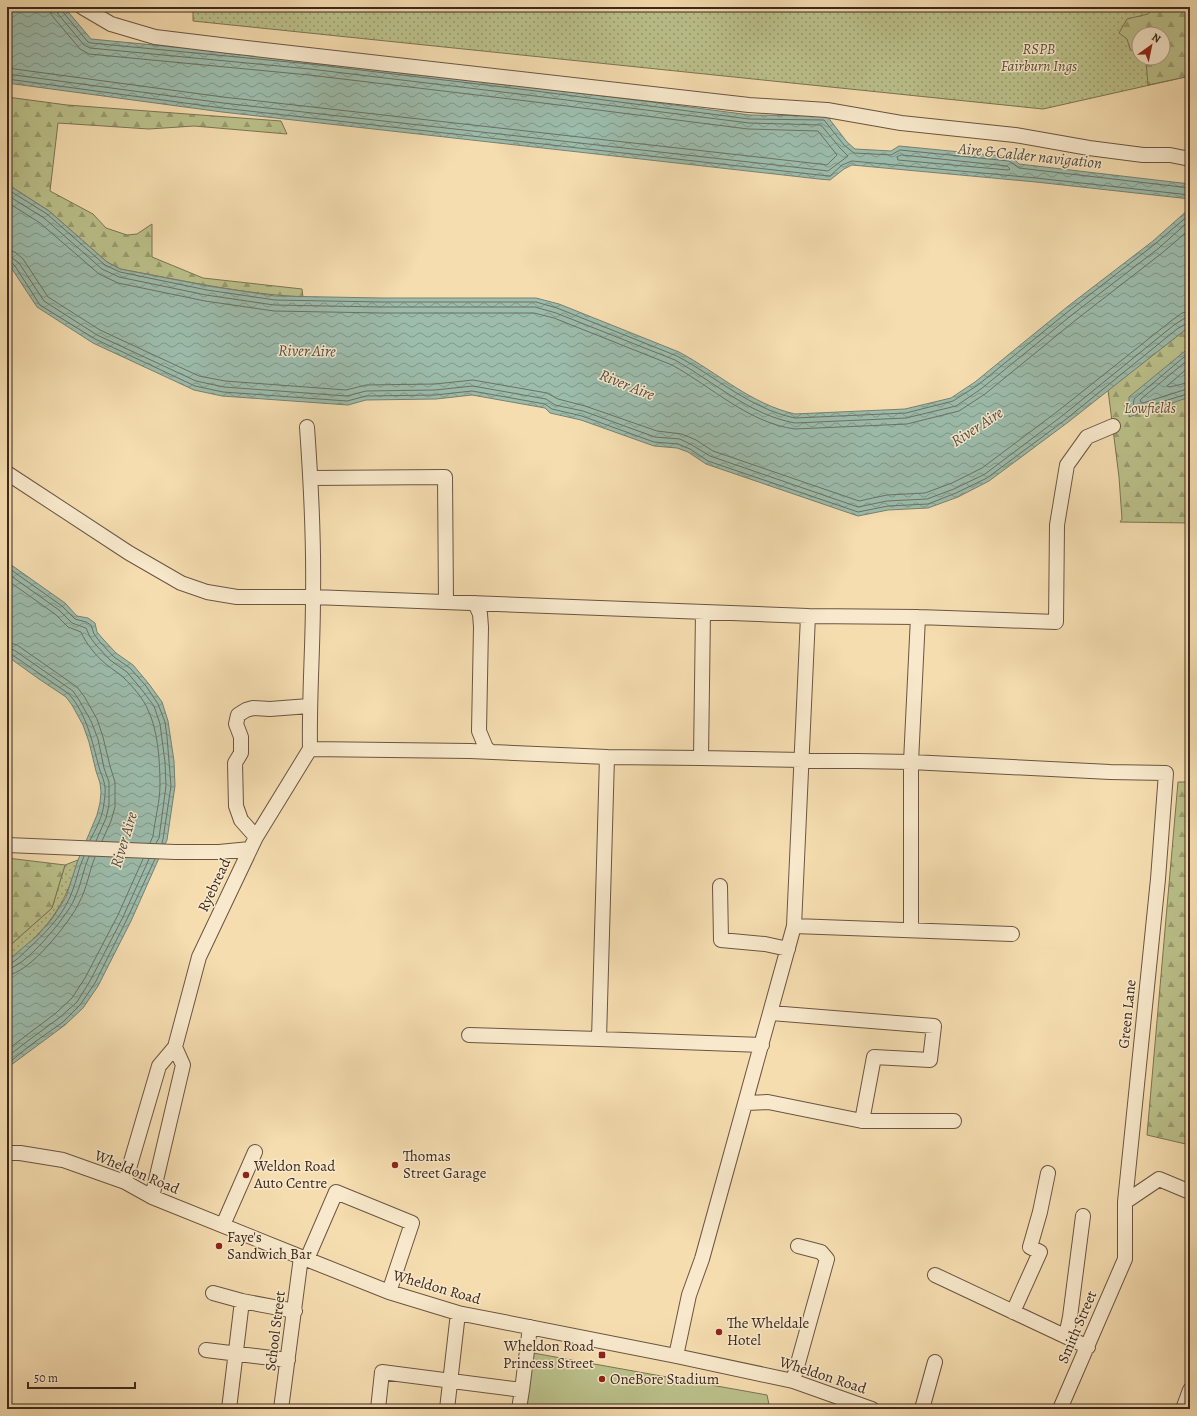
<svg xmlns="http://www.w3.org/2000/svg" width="1197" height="1416" viewBox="0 0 1197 1416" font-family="Alegreya,serif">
<defs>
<pattern id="grass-dots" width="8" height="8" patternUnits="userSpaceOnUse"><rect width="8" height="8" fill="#bbc18b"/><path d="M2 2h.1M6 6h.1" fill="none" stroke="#999d71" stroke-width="1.8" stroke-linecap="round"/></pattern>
<pattern id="forest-firs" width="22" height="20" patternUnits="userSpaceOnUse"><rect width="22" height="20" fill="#bbc18b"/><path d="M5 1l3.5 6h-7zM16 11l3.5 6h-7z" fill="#999d71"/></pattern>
<pattern id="water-waves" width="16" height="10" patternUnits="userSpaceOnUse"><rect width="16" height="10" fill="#9cbcac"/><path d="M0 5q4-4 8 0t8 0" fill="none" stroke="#80998b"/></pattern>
</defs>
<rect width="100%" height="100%" fill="#f5ddb0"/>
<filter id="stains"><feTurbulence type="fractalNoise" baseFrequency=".005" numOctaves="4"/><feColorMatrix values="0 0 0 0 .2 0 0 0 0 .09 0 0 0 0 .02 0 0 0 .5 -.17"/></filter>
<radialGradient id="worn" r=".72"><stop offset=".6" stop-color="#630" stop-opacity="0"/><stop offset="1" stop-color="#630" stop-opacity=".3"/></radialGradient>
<path fill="url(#grass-dots)" stroke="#7c7454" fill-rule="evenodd" d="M193 7H1190V76L1043 109 193 21ZM1139 34H1163V58H1139Z
M78 860C66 906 45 933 7 961V948L52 908 65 865Z"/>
<path fill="url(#forest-firs)" stroke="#7c7454" d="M1154 7H1190V76L1148 85 1146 61 1143 58H1163V34H1139V56L1130 49 1127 39 1119 33 1127 19 1148 14Z
M7 97 67 105 281 121 287 134 194 126 149 129 58 123 50 191 93 214 106 228 127 235 137 234 152 224V257L203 278 302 289 303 297C241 294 181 280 120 269L107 262 49 211 7 184Z
M1190 326V523L1120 522 1122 519 1119 477 1108 390Z
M1178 782H1190V1145L1147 1135Z
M7 858 65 865 52 908 7 948Z"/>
<path fill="#bbc18b" stroke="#7c7454" d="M533 1353 767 1395 770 1409H524Z"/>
<path fill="url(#water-waves)" stroke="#768173" d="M7 7H64L91 39 310 60 529 86 750 115 827 116 847 142 855 149 891 151 899 146 1012 157 1019 164 1190 184V199L1036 182 852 165 844 169 830 180 819 179 222 112 7 83Z
M7 184 49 211 107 262 120 269 208 286 275 296 381 298H536L559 304 679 352C718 373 751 404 795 414L905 409 951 398 975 382 1067 307 1153 241 1190 208V326L1067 423 989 481 958 497 928 508 888 510 858 516 706 464 688 452 677 448 654 446 581 420 550 413 545 408 472 395 436 399 366 400 348 405 222 396 194 390 93 343 37 307 12 269 7 265Z
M1190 347V397L1129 417V397Z
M7 562 65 603 77 616 88 618 95 623 97 632 103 639 116 653 133 665 149 684 162 702 168 721 174 761 175 786 167 840 131 921 98 986 83 1008 65 1025 7 1068V961L37 936 52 919 66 897 78 860 97 815 100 803 101 792 100 783 96 771 89 742 83 725 72 705 66 697 39 679 7 656Z"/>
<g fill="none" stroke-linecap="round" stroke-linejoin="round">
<path stroke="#6c7264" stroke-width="1" d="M61 7 62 11 88 42 91 43 310 64 528 90 749 119 824 120 844 145 854 153 891 155 900 150 1009 161 1019 168 1190 188
M7 68 223 97 820 164 827 165 837 155 818 131 748 129 527 101 309 75 89 54 80 49 54 18 51 14 50 7
M7 74 223 103 820 170 828 171 848 156 840 148 821 125 749 123 527 95 310 69 90 48 84 45 58 14 56 7
M7 79 222 108 819 175 830 176 842 165 852 161 1036 178 1190 195
M902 155 1007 166 1010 169 1008 170 898 160 897 157Z
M7 189 47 214 105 265 120 272 207 290 275 300 381 302H536L557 308 677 356C716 377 751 409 795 418L906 413 953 401 978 385 1070 310 1155 244 1190 214
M7 195 44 218 102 269 119 277 206 295 274 305 381 307H535L556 313 675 360C714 382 750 415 795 423L906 418 956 406 981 389 1073 314 1159 248 1190 220
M7 202 40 223 99 274 118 283 205 301 274 311 381 313H534L554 318 672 365C712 387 749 423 795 429L907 424 959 411 985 394 1077 319 1162 253 1190 229
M7 251 15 252 23 259 48 297 100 330 199 376 225 381 346 390 366 385 435 384 473 380 547 393 558 399 585 406 657 431 682 434 696 440 713 451 859 501 887 495 925 493 952 483 982 468 1058 411 1171 321 1182 313 1190 311
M7 257 12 258 19 263 44 301 97 335 196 381 224 387 347 396 366 391 435 390 473 386 546 399 555 405 583 411 655 437 680 439 692 445 710 456 858 507 887 501 927 499 954 489 985 474 1062 416 1174 325 1185 318 1190 317
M7 262H11L15 266 40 305 95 339 195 386 223 392 347 401 366 396 435 395 472 391 545 404 552 409 582 416 654 442 678 444 690 449 708 461 858 512 888 506 928 504 956 493 987 478 1065 420 1177 329 1187 323H1190
M1190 352 1134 399 1133 409 1136 410 1190 393
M1190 358 1141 399 1140 401 1143 403 1190 388
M1190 366 1167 386 1170 387 1190 382
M7 567 62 606 75 619 86 622 91 625 94 634 100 642 114 657 130 668 146 686 158 704 165 722 167 737 171 786 163 839 162 843
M7 573 59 610 72 623 86 628 90 637 96 645 110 660 127 672 142 690 154 706 160 724 165 762 166 786 159 838 156 843
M7 580 55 614 68 627 81 632C86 644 97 657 107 665 113 670 119 673 124 678 133 687 143 698 148 710 158 730 160 762 160 785 160 801 155 819 153 836L150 843
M7 642 17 645 77 687 84 696 97 719 103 737 110 766 115 782V807L111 821 102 841
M7 648 14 650 73 691 79 700 91 721 98 739 104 768 109 782V805L106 818 96 841
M7 653 11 654 69 694C87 715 92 741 99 767 100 772 103 777 104 782 106 788 105 797 104 803 103 816 96 829 90 840
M7 964C14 964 21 955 27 950 43 935 61 918 70 897 76 884 78 869 84 856
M7 969C25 968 67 916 74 900 81 886 83 870 89 856
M7 975C28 975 70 922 79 903 87 888 89 872 95 857
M7 1050 56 1013 72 998 85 978 118 915 143 859
M7 1057 29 1040 59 1018 77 1002 90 981 123 917 149 859
M7 1064 32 1044 63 1022 80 1005 95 983 127 919 155 859"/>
<defs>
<path id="minor" d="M82 7 111 24 155 37 229 46 749 105 827 110 901 123 1015 135 1089 148 1143 155H1170L1190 159
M307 427C311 483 314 540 313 597 313 647 309 698 310 749
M7 473 129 553 181 583 207 592 237 597H313L808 616 794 926 702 1259 689 1295 676 1356
M311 478 445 477 446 602
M475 603 480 614 481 627 479 731 486 748 491 752
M703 612 701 758 607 757 599 1039 762 1045
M808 616 918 617 1056 622 1057 525 1067 465 1087 437 1113 426
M918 617 911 762 1110 772 1166 773 1158 879 1125 1202V1259L1060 1409
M310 749 470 751 607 757
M701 758 911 762V930
M256 837 241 820 236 806 235 763 241 753V737L236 724 238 715 246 710 253 708 270 709 309 706
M7 845 175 852H219L250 849
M720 886 721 940 765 944 788 949
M794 926 1012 934
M771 1013 934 1026 930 1060 874 1057 862 1121
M469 1035 599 1039
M746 1103 768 1102 862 1121H954
M7 1153H20L63 1160 125 1182 152 1197 301 1257 389 1292 458 1313 676 1356 793 1381 872 1409
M125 1182 159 1066 175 1047 199 957 256 837 310 749
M152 1197 183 1065 175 1047
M1125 1202 1159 1179 1190 1192
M223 1225 255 1152
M307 1259 336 1192 412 1223 389 1292
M935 1275 1088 1347
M213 1293 242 1301 295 1311
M1013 1312 1040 1252 1030 1247 1040 1212 1048 1173
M1066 1336 1070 1317 1083 1216
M206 1350 288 1360
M793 1381 827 1259 821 1252 798 1246
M522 1390 530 1327
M229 1409 242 1301
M281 1409 301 1257
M378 1409 382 1372 522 1390 519 1409
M447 1409 458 1313
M922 1409 935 1362
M1183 1409 1190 1390"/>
</defs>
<use href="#minor" stroke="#6b5542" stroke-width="16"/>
<use href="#minor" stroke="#f8e9cc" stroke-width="14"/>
</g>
<g fill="#8f2418" stroke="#f8e9cc" stroke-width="1.5">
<circle cx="395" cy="1165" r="4"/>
<circle cx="246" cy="1175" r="4"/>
<circle cx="219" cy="1246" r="4"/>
<circle cx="719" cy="1332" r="4"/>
<rect x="598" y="1351" width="8" height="8" rx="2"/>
<circle cx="602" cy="1379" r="4"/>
</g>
<g text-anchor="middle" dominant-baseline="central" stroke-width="3" stroke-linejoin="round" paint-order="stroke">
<g font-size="15" font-style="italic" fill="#5c4e38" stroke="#f8e9cc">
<text x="1039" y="49">RSPB<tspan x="1039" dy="17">Fairburn Ings</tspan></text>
<text x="1150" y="408">Lowfields</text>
</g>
<g font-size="15" fill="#3d281d" stroke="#f8e9cc">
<text transform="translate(214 885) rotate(-65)">Ryebread</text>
<text transform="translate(1127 1014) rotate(-84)">Green Lane</text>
<text transform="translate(137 1172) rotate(23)">Wheldon Road</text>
<text transform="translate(437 1287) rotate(16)">Wheldon Road</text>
<text transform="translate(1077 1327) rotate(-67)">Smith Street</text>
<text transform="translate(275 1331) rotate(-83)">School Street</text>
<text transform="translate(823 1375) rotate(18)">Wheldon Road</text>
</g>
<g font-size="15" fill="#3d281d" stroke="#f8e9cc" text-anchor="start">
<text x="403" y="1156">Thomas<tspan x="403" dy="17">Street Garage</tspan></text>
<text x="254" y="1166">Weldon Road<tspan x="254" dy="17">Auto Centre</tspan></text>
<text x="227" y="1237">Faye's<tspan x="227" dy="17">Sandwich Bar</tspan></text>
<text x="727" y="1323">The Wheldale<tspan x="727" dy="17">Hotel</tspan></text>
<text x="594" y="1346" text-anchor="end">Wheldon Road<tspan x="594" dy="17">Princess Street</tspan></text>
<text x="610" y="1379">OneBore Stadium</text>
</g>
<g font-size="16" font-style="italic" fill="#554d41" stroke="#f8e9cc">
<text transform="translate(1030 156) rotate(6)">Aire &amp; Calder navigation</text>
<text transform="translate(307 351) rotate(1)">River Aire</text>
<text transform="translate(627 385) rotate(22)">River Aire</text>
<text transform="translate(977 427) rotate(-33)">River Aire</text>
<text transform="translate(124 840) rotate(-73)">River Aire</text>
</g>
</g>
<rect width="1197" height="1416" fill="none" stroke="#f5ddb0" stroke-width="24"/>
<rect x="8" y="8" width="1181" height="1400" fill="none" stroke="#3d281d" stroke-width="2"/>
<rect x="12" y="12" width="1173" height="1392" fill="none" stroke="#3d281d"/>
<g transform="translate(1151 46) rotate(33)"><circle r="19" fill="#f8e9cc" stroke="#ad9c86"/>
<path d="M0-3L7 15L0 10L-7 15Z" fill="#8f2418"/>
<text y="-6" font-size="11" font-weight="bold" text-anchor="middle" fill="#3d281d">N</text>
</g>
<path d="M28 1382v6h107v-6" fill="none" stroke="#3d281d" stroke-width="2"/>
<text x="34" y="1382" font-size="12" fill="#3d281d" stroke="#f8e9cc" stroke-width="3" paint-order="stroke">50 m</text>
<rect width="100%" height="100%" filter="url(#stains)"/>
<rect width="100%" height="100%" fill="url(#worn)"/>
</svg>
